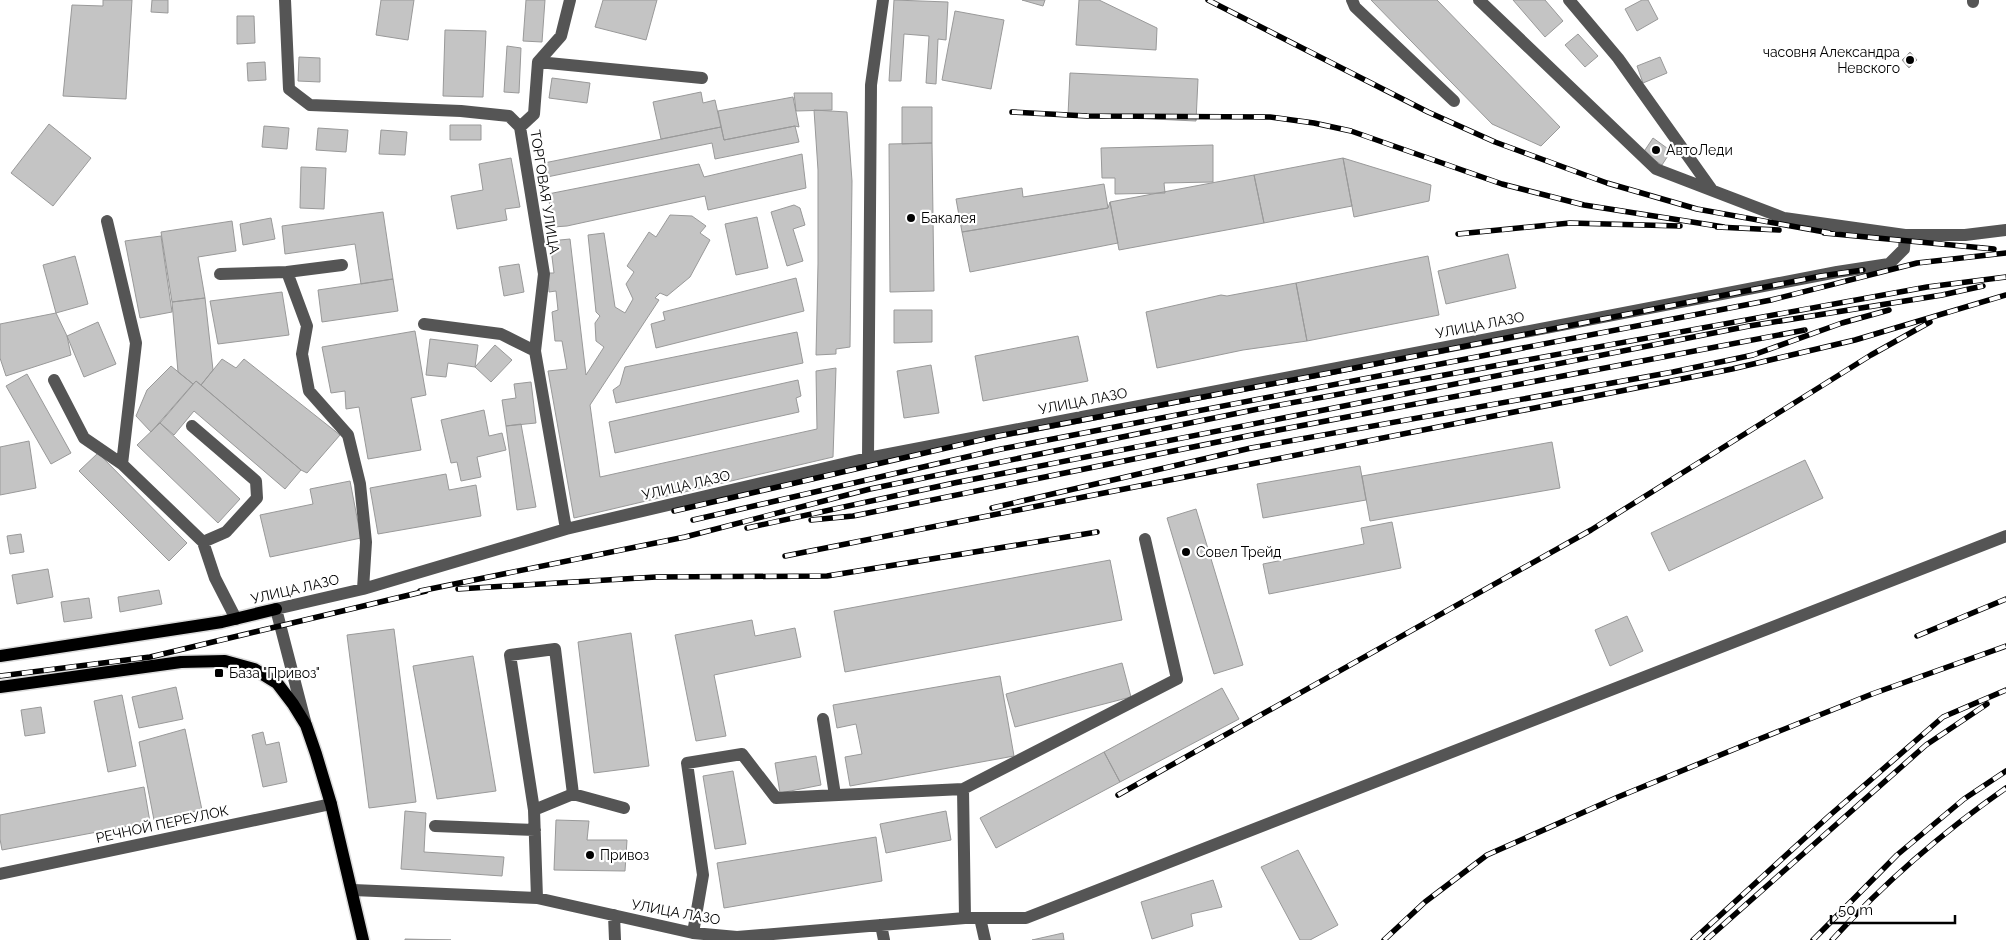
<svg xmlns="http://www.w3.org/2000/svg" width="2006" height="940" viewBox="0 0 2006 940" font-family="Raleway,sans-serif">
<rect width="100%" height="100%" fill="#fff"/>
<path fill="#c4c4c4" stroke="#999" d="M103 0H132L126 99 63 96 72 5 103 6Z
M152 0H168V13L151 12Z
M381 0H414L408 40 376 35Z
M526 0H545L542 42 523 41Z
M603 0H657L646 40 595 27Z
M894 0 948 2 946 40 938 39 936 84 926 83 929 36 904 34 901 81H889Z
M1022 0H1045L1043 6Z
M1079 0H1099L1157 28 1156 50 1076 45Z
M1371 0H1437L1560 127 1541 146 1492 124Z
M1513 0H1545L1563 21 1545 37Z
M1642 0H1648L1658 19 1637 31 1625 9Z
M955 11 1004 20 991 89 942 80Z
M237 16H254L255 43 237 44Z
M445 30 486 31 483 97 443 96Z
M1578 34 1598 56 1585 67 1565 45Z
M507 46 521 48 519 93 504 92Z
M1910 52 1917 60 1909 68 1902 60Z
M299 57 320 58V82L298 81Z
M1660 57 1667 73 1643 83 1637 66Z
M265 62 266 80 248 81 247 63Z
M1070 73 1198 79 1196 121 1068 115Z
M552 78 590 83 587 103 549 98Z
M701 92 703 103 715 100 721 127 661 139 653 102Z
M794 93H832V110L796 111Z
M793 97 799 127 795 126 724 140 718 111Z
M902 107H932V143L902 144Z
M814 110 847 112 852 181 850 347 836 349V354L816 355 818 264V170Z
M49 124 91 158 53 206 11 173Z
M450 125H481V140H450Z
M264 126 289 128 287 149 262 147Z
M795 126 799 142 715 159 712 143 547 177 544 163 721 127 724 140Z
M318 128 348 130 346 152 316 150Z
M381 130 407 132 405 155 379 154Z
M1653 138 1671 151 1662 165 1643 153Z
M932 143 934 291 890 292 889 144Z
M1213 145V182L1164 183 1165 193 1115 194V178H1102L1101 148Z
M802 154 806 188 708 210 705 196 567 226 553 227 548 194 699 164 704 177Z
M511 158 520 207 505 209 507 220 457 229 451 196 483 190 479 164Z
M1343 158 1352 206 1264 223 1254 175Z
M1343 158 1431 185 1429 201 1354 217Z
M301 167 326 168 324 209 300 208Z
M1254 175 1264 223 1119 250 1110 202Z
M1104 184 1108 208 962 232 956 199 1022 188 1023 197Z
M1110 202 1118 243 970 272 962 232 1108 208Z
M794 205 800 208 805 225 793 229 803 261 787 266 771 212Z
M383 212 393 279 361 284 355 244 285 254 282 226Z
M670 215 692 216 706 226 700 233 710 240 690 277 667 296 660 293 655 298 659 300 590 405 600 477 817 429 816 371 836 368 833 457 574 518 548 371 567 369 562 341H555L552 312 558 310 556 291 549 292 548 273H554L550 241 570 239 586 375 604 347 596 341 595 323 600 316 596 312 588 235 604 233 615 307 625 313 633 299 626 284 634 272 627 266 649 232 656 237Z
M757 217 768 268 736 275 725 224Z
M271 218 275 239 243 245 240 224Z
M232 221 236 251 198 257 205 298 172 302 161 232Z
M161 236 172 312 140 318 125 241Z
M1508 254 1516 288 1446 304 1438 271Z
M75 256 88 304 56 313 43 265Z
M1428 256 1439 315 1307 341 1296 283Z
M519 264 524 292 504 296 499 267Z
M796 278 804 311 656 348 651 324 665 320 663 312Z
M393 279 398 311 322 322 318 290Z
M1296 283 1307 341 1243 350 1157 368 1146 312 1221 295 1227 296Z
M282 292 289 335 218 344 210 301Z
M205 298 213 370 201 385 196 381 193 384 178 372 172 302Z
M894 310H932V342L894 343Z
M56 313 67 336 71 355 6 376 0 358V324Z
M98 322 116 364 84 377 67 336Z
M415 331 426 395 411 398 421 450 368 459 359 407 346 409 345 391 331 393 322 347Z
M797 332 803 363 616 403 613 390 620 385 625 367Z
M1078 336 1088 381 983 401 975 356Z
M430 339 478 345 475 367 448 363 446 377 426 375Z
M495 345 512 360 491 382 475 367Z
M222 359 236 368 244 359 340 435 307 473 301 470 201 385Z
M931 365 939 413 904 418 897 371Z
M171 366 193 384 151 432 136 416 147 390Z
M27 374 71 453 51 464 6 386Z
M798 380 801 396 796 398 799 412 615 453 609 422Z
M196 381 301 470 285 489 194 411 174 435 160 423Z
M531 382 536 423 506 426 502 400 516 398 514 384Z
M484 410 489 436 502 433 506 450 477 457 481 477 461 481 457 462 451 463 441 420Z
M160 423 240 499 218 523 137 445Z
M521 424 536 507 517 510 506 426Z
M29 441 36 488 0 495V447Z
M1552 442 1560 488 1370 521 1362 476Z
M98 453 187 543 169 561 79 471Z
M1805 460 1823 498 1669 571 1651 533Z
M1360 466 1366 500 1263 518 1257 484Z
M446 474 449 490 476 485 481 516 378 534 370 488Z
M350 481 361 538 270 557 260 515 313 504 310 489Z
M1196 509 1243 665 1214 674 1167 518Z
M1392 522 1401 568 1269 594 1263 564 1364 544 1361 528Z
M21 534 24 552 10 554 7 536Z
M1110 560 1122 620 845 672 834 611Z
M48 569 53 597 17 604 12 575Z
M159 590 162 604 120 612 118 597Z
M89 598 92 618 64 622 61 602Z
M1627 616 1643 651 1610 666 1595 630Z
M752 620 755 636 795 628 801 657 714 675 726 736 696 741 675 635Z
M394 629 416 802 369 808 347 635Z
M631 633 649 766 594 773 578 642Z
M473 656 496 791 437 799 413 666Z
M1122 663 1131 697 1015 727 1006 694Z
M1000 676 1014 756 850 786 845 757 862 754 856 724 837 728 833 705Z
M176 687 183 719 139 728 132 697Z
M1222 688 1239 719 1120 782 1104 752Z
M122 695 136 766 108 772 94 701Z
M41 707 45 733 25 736 21 710Z
M185 729 202 810 154 820 139 742Z
M263 732 266 745 279 742 287 782 263 787 252 735Z
M1104 752 1120 782 996 848 980 818Z
M816 756 821 785 780 793 775 763Z
M733 771 746 844 715 849 703 776Z
M144 787 150 822 2 850 0 839V815Z
M405 811 426 813 424 852 504 857 502 876 401 869Z
M946 811 951 840 886 853 880 824Z
M556 820 589 821 587 840H627L625 871 554 870Z
M876 837 882 881 724 908 717 863Z
M1298 850 1338 925 1310 940H1300L1261 867Z
M1213 880 1222 907 1191 914 1193 926 1152 939 1141 902Z
M1063 933 1064 940H1032Z
M405 939 451 940H405Z"/>
<g fill="none" stroke-linecap="round" stroke-linejoin="round">
<defs>
<path id="major" d="M0 656 222 622 276 609
M0 687 181 662 225 661 254 669 277 683 293 704 306 725 316 754 331 804 363 940"/>
</defs>
<use href="#major" stroke="#dbdbdb" stroke-width="15"/>
<path stroke="#555" stroke-width="12" d="M285 0 289 89 310 105 461 111 509 116 520 127 544 274 535 351 566 529
M1352 0 1355 7 1454 101
M1569 0 1618 58 1712 190
M1973 2V0
M538 62 702 78
M520 127 534 114 538 62 561 36 570 0
M107 221 136 343 122 464
M1905 235H1965L2006 230
M287 272 342 265
M220 274 287 272 307 326 302 354 309 391 348 435 360 484 366 542 363 589
M424 324 501 334 535 351
M54 380 84 438 122 464 203 542 215 578 236 619
M192 426 256 481 257 498 226 532 203 542
M868 458 871 85 883 0
M823 719 835 795
M305 721 276 609 363 589 566 529 868 458 1837 272 1889 264 1904 249 1905 235 1784 218 1656 169 1479 0
M963 789 1177 679 1145 539
M573 794 624 808
M534 810 573 794 555 649 510 655 534 810 537 898
M435 826 535 830
M0 874 331 804
M353 890 537 898 693 933 737 937 965 918H1026L2006 536
M614 915 615 940
M980 918 985 940
M881 925 884 940
M693 933 703 875 687 763 742 754 776 798 963 789 965 918"/>
<use href="#major" stroke="#000" stroke-width="12"/>
<defs>
<path id="rail" d="M1208 0 1428 112 1495 142 1607 183 1697 209 1830 233
M1012 112 1087 116 1270 117 1314 123 1351 131 1502 184 1584 205 1724 227
M1717 227 1779 230
M1824 233 1994 249
M1458 234 1570 223 1680 226
M992 508 1251 448 1673 372 1753 355 1842 323 1889 310
M674 511 998 436 1324 374 1821 276 1863 270
M693 520 1001 449 1771 300 1917 263 2006 253
M811 520 853 516 1252 435 1805 330
M747 528 954 483 1749 326 1942 295 1983 286
M785 556 1732 369 1855 340 2006 295
M458 589 656 577 827 576 1097 532
M420 591 685 537 870 489 1258 409 1927 287 2006 277
M1917 636 2006 599
M0 676 150 657 426 591
M1118 795 1591 530 1871 355 1930 322
M1384 940 1425 902 1487 855 1618 797 1747 744 1872 694 2006 646
M1693 940 1829 816 1943 717 2006 690
M1706 940 1926 745 1987 704
M1813 940 1897 855 1964 799 2006 771
M1832 940C1884 883 1943 832 2006 788"/>
</defs>
<use href="#rail" stroke="#000" stroke-width="5.5"/>
<use href="#rail" stroke="#fff" stroke-width="4" stroke-dasharray="11" stroke-linecap="butt"/>
</g>
<g fill="#000" stroke="#fff" stroke-width="2">
<circle cx="1910" cy="60" r="5"/>
<circle cx="1656" cy="150" r="5"/>
<circle cx="911" cy="218" r="5"/>
<circle cx="1186" cy="552" r="5"/>
<rect x="214" y="668" width="10" height="10" rx="2.5"/>
<circle cx="590" cy="855" r="5"/>
</g>
<g text-anchor="middle" dominant-baseline="central" stroke-width="4.5" stroke-linejoin="round" paint-order="stroke">
<g font-size="14" fill="#000" stroke="#fff" text-anchor="start">
<text x="1900" y="52" text-anchor="end">часовня Александра<tspan x="1900" dy="16">Невского</tspan></text>
<text x="1666" y="150">АвтоЛеди</text>
<text x="921" y="218">Бакалея</text>
<text x="1196" y="552">Совел Трейд</text>
<text x="229" y="673">База "Привоз"</text>
<text x="600" y="855">Привоз</text>
</g>
<g font-size="14" fill="#000" stroke="#fff">
<text transform="translate(545 192) rotate(81)">ТОРГОВАЯ УЛИЦА</text>
<text transform="translate(1480 325) rotate(-11)">УЛИЦА ЛАЗО</text>
<text transform="translate(1083 401) rotate(-11)">УЛИЦА ЛАЗО</text>
<text transform="translate(686 485) rotate(-13)">УЛИЦА ЛАЗО</text>
<text transform="translate(295 589) rotate(-13)">УЛИЦА ЛАЗО</text>
<text transform="translate(162 824) rotate(-12)">РЕЧНОЙ ПЕРЕУЛОК</text>
<text transform="translate(676 912) rotate(10)">УЛИЦА ЛАЗО</text>
</g>
</g>
<path d="M1831 915v8h124v-8" fill="none" stroke="#000000" stroke-width="2.5"/>
<text x="1838" y="915" font-size="15" fill="#000000" stroke="#ffffff" stroke-width="4" paint-order="stroke">50 m</text>
</svg>
